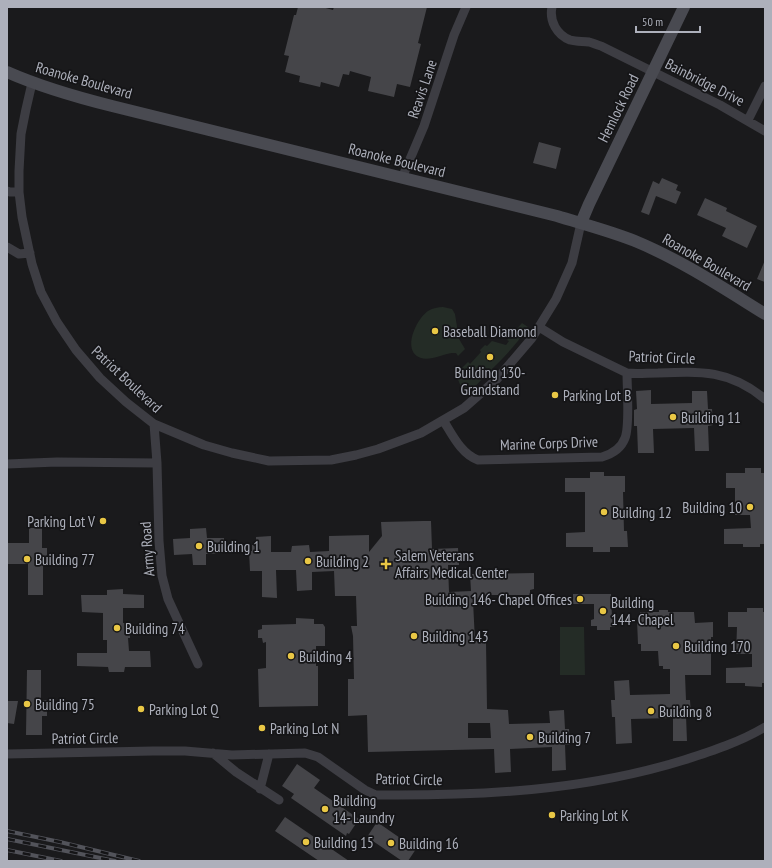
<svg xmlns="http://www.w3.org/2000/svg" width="772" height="868" viewBox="0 0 772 868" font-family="'PT Sans Narrow',sans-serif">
<rect width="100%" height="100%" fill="#1a1a1c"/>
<path fill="#242c26" d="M443 307 452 309 455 314 459 339 465 349 458 356 456 353H452C443 354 430 361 421 358 401 352 416 319 428 311 433 308 438 307 443 307Z
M522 323 528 327C518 343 505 356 492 369L494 372 489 377 486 375 465 397 457 377 462 372 460 370 468 362 470 364 481 352 480 350 485 345 487 346 492 341 506 345 509 341 507 340Z
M560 627H584L585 675H560Z"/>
<path fill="#454549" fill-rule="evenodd" d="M298 7H322L333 10 334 7H427L418 43 421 44 410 87 397 84 394 97 368 91 371 77 350 71 349 75 343 74 339 87 321 82 320 87 299 82 300 76 285 72 289 56 284 55 294 15H296Z
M539 142 561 148 556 169 533 163Z
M662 178 678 185 676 190 681 192 676 204 656 196 649 215 641 212 653 181 659 184Z
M705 198 727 208 726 211 757 226 747 248 722 236 726 228 697 215Z
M765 260V282L757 279Z
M651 390V404L692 403V391H707L708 409H712L713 425 708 426 709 451H695L694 428 653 429 654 453H638L637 426H634V410L637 409 636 391Z
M745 468H761V473H765V544H760V547H743V544H724V529L751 528 750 515H735V488H726V473H745Z
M590 472H604V476H625V492H623L624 531H627L628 547H610V552H593V547H566V533L585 532V492H565V478H590Z
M423 521H431L432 549 458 548 459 565H448L449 592 471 591 470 574H477V569H486V574L534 573V589L530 590V595H488V600L473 601 475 641 486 642 487 709 508 710 509 724 550 723 549 711 564 710 565 729H569L570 745H565L566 770 552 771V747L510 749 511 772 495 773 494 749 368 752 367 715 348 716V679H354L353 636 351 626H357L356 596H335L334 571 312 572V590L297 591 296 570H276L277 598 262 597V571H250L249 551H252V545H256V537L271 536V552H291L292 546 309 545 310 552 329 551V536L369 535V552L382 536 381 522ZM468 723H490L491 738H468Z
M29 528H42V548H47V564H43V595H28V564H7V543H29Z
M206 528 207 538H224V553L206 554V565H193L192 554 174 555 173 539 190 538V529Z
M123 589V594L144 595V608H123V623H130V638H128L129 651H150L151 667H125L124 672H109L108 667 77 666V653H107V640H103V613L82 612 81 595H107V590Z
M573 594H611L612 618H614L615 627H610V630H597V626H591V620L594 619V604H573Z
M747 608H763V612H765V683H762V687L745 686V683H726V668L752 667V654H736L737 627H728V612H747Z
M659 610H668V612H694L695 623 713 622V637H711V675H685L686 700H690L691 716H686L687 741H673V718L631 719 632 743 616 744 615 717H612L611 700H615L614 681 629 680 630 695 670 694V669H663V666H659L658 651H641V644H638L637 620H640V612H659Z
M296 618 314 619V624H323L325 627V646H316V666H318V706L259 707 258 669 266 668V642L263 643 262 638H258V630L262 629V625L296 624Z
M27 670H41V700H47V716H42V735H26Z
M7 701H18L14 724 7 723Z
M297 764 320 780 314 788 359 819 349 834 347 833 346 836 291 798 294 794 282 786Z
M285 817 349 861H319L275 831Z
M377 822 416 849 408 861H402L367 837Z"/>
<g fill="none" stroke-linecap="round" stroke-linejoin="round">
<path stroke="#3d3d43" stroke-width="9" d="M552 7C549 21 557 35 570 40 577 42 583 41 589 42 593 43 597 45 601 46L720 105 765 131
M32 83 26 109 21 134 19 171V192L22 217 32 264 41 292 57 322 76 350 100 378 126 402 154 424 204 445 232 453 269 461 331 460 356 455 378 449 421 433 464 408 497 379 532 338 556 299 572 263 581 223
M748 120 765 86
M402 178 424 126 454 35 466 7
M7 191 10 192H19
M7 247 19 254 30 253
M539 327 563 342 627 373C637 374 647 373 658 373 701 371 730 370 765 399
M443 420C452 434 461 454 478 460L602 457C612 454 621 449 625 438 630 426 627 388 627 373
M154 424 157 463 159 541 162 576 168 599 198 664
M7 464 57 462 157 463
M213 753 236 772 279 800
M7 754 153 751H185L232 755 305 753 318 757 365 790 376 795C479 796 585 791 684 760 712 751 740 742 765 727
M260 789 269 754"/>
<path stroke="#494a51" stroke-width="12" d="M7 72C41 87 76 97 112 106L557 216C583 224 610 231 635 241 681 260 723 288 765 314
M581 223 589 204 684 7"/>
<defs>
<path id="rail" d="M7 831 60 842 139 861
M7 839 115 861
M7 850 61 861"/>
</defs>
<use href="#rail" stroke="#52535a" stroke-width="4"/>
<use href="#rail" stroke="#151517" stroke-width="2.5" stroke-dasharray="8" stroke-linecap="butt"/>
</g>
<g fill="#e9c745" stroke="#151517" stroke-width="1.5">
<circle cx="435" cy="331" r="4"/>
<circle cx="490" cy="357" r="4"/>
<circle cx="555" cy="395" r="4"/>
<circle cx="673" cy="417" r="4"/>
<circle cx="750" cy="507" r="4"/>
<circle cx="604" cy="512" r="4"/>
<circle cx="103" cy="521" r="4"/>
<circle cx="199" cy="546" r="4"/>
<circle cx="27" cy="559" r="4"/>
<circle cx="308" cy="561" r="4"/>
<path d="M384 558h4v4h4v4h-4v4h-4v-4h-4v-4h4z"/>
<circle cx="580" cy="599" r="4"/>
<circle cx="603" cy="611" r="4"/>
<circle cx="117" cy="628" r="4"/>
<circle cx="414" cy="636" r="4"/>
<circle cx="676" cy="646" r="4"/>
<circle cx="291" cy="656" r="4"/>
<circle cx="27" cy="704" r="4"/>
<circle cx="141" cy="709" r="4"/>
<circle cx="651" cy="711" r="4"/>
<circle cx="262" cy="728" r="4"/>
<circle cx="530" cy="737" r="4"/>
<circle cx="325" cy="809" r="4"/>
<circle cx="552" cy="815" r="4"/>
<circle cx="306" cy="842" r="4"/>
<circle cx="391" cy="843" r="4"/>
</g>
<g text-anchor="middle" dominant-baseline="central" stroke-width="3.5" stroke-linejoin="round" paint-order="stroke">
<g font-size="15" fill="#adb0bb" stroke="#151517">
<text transform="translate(84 80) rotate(16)">Roanoke Boulevard</text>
<text transform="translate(705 82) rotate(27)">Bainbridge Drive</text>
<text transform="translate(422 89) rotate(-71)">Reavis Lane</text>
<text transform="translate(618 108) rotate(-64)">Hemlock Road</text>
<text transform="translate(397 160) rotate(14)">Roanoke Boulevard</text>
<text transform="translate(707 262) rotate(30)">Roanoke Boulevard</text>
<text transform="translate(662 357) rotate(2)">Patriot Circle</text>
<text transform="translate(127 379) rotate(43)">Patriot Boulevard</text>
<text transform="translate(549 443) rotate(-2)">Marine Corps Drive</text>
<text transform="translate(147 549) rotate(-94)">Army Road</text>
<text transform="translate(85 738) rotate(-1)">Patriot Circle</text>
<text transform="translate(409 779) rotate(1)">Patriot Circle</text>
</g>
<g font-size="15" fill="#adb0bb" stroke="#151517" text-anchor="start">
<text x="443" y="331">Baseball Diamond</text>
<text x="490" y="372" text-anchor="middle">Building 130-<tspan x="490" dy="17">Grandstand</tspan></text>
<text x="563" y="395">Parking Lot B</text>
<text x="681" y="417">Building 11</text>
<text x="742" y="507" text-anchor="end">Building 10</text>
<text x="612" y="512">Building 12</text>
<text x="95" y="521" text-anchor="end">Parking Lot V</text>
<text x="207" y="546">Building 1</text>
<text x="395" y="555">Salem Veterans<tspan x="395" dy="17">Affairs Medical Center</tspan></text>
<text x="35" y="559">Building 77</text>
<text x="316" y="561">Building 2</text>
<text x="572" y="599" text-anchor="end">Building 146- Chapel Offices</text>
<text x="611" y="602">Building<tspan x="611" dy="17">144- Chapel</tspan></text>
<text x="125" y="628">Building 74</text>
<text x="422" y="636">Building 143</text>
<text x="684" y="646">Building 170</text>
<text x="299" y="656">Building 4</text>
<text x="35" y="704">Building 75</text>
<text x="149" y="709">Parking Lot Q</text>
<text x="659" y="711">Building 8</text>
<text x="270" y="728">Parking Lot N</text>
<text x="538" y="737">Building 7</text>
<text x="333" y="800">Building<tspan x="333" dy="17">14- Laundry</tspan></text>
<text x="560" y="815">Parking Lot K</text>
<text x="314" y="842">Building 15</text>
<text x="399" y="843">Building 16</text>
</g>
</g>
<rect width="772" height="868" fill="none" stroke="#adb0bb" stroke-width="16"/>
<path d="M636 26v6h64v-6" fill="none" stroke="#adb0bb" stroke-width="2"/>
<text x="642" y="26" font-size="12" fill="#adb0bb" stroke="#151517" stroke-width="3" paint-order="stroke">50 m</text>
</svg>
